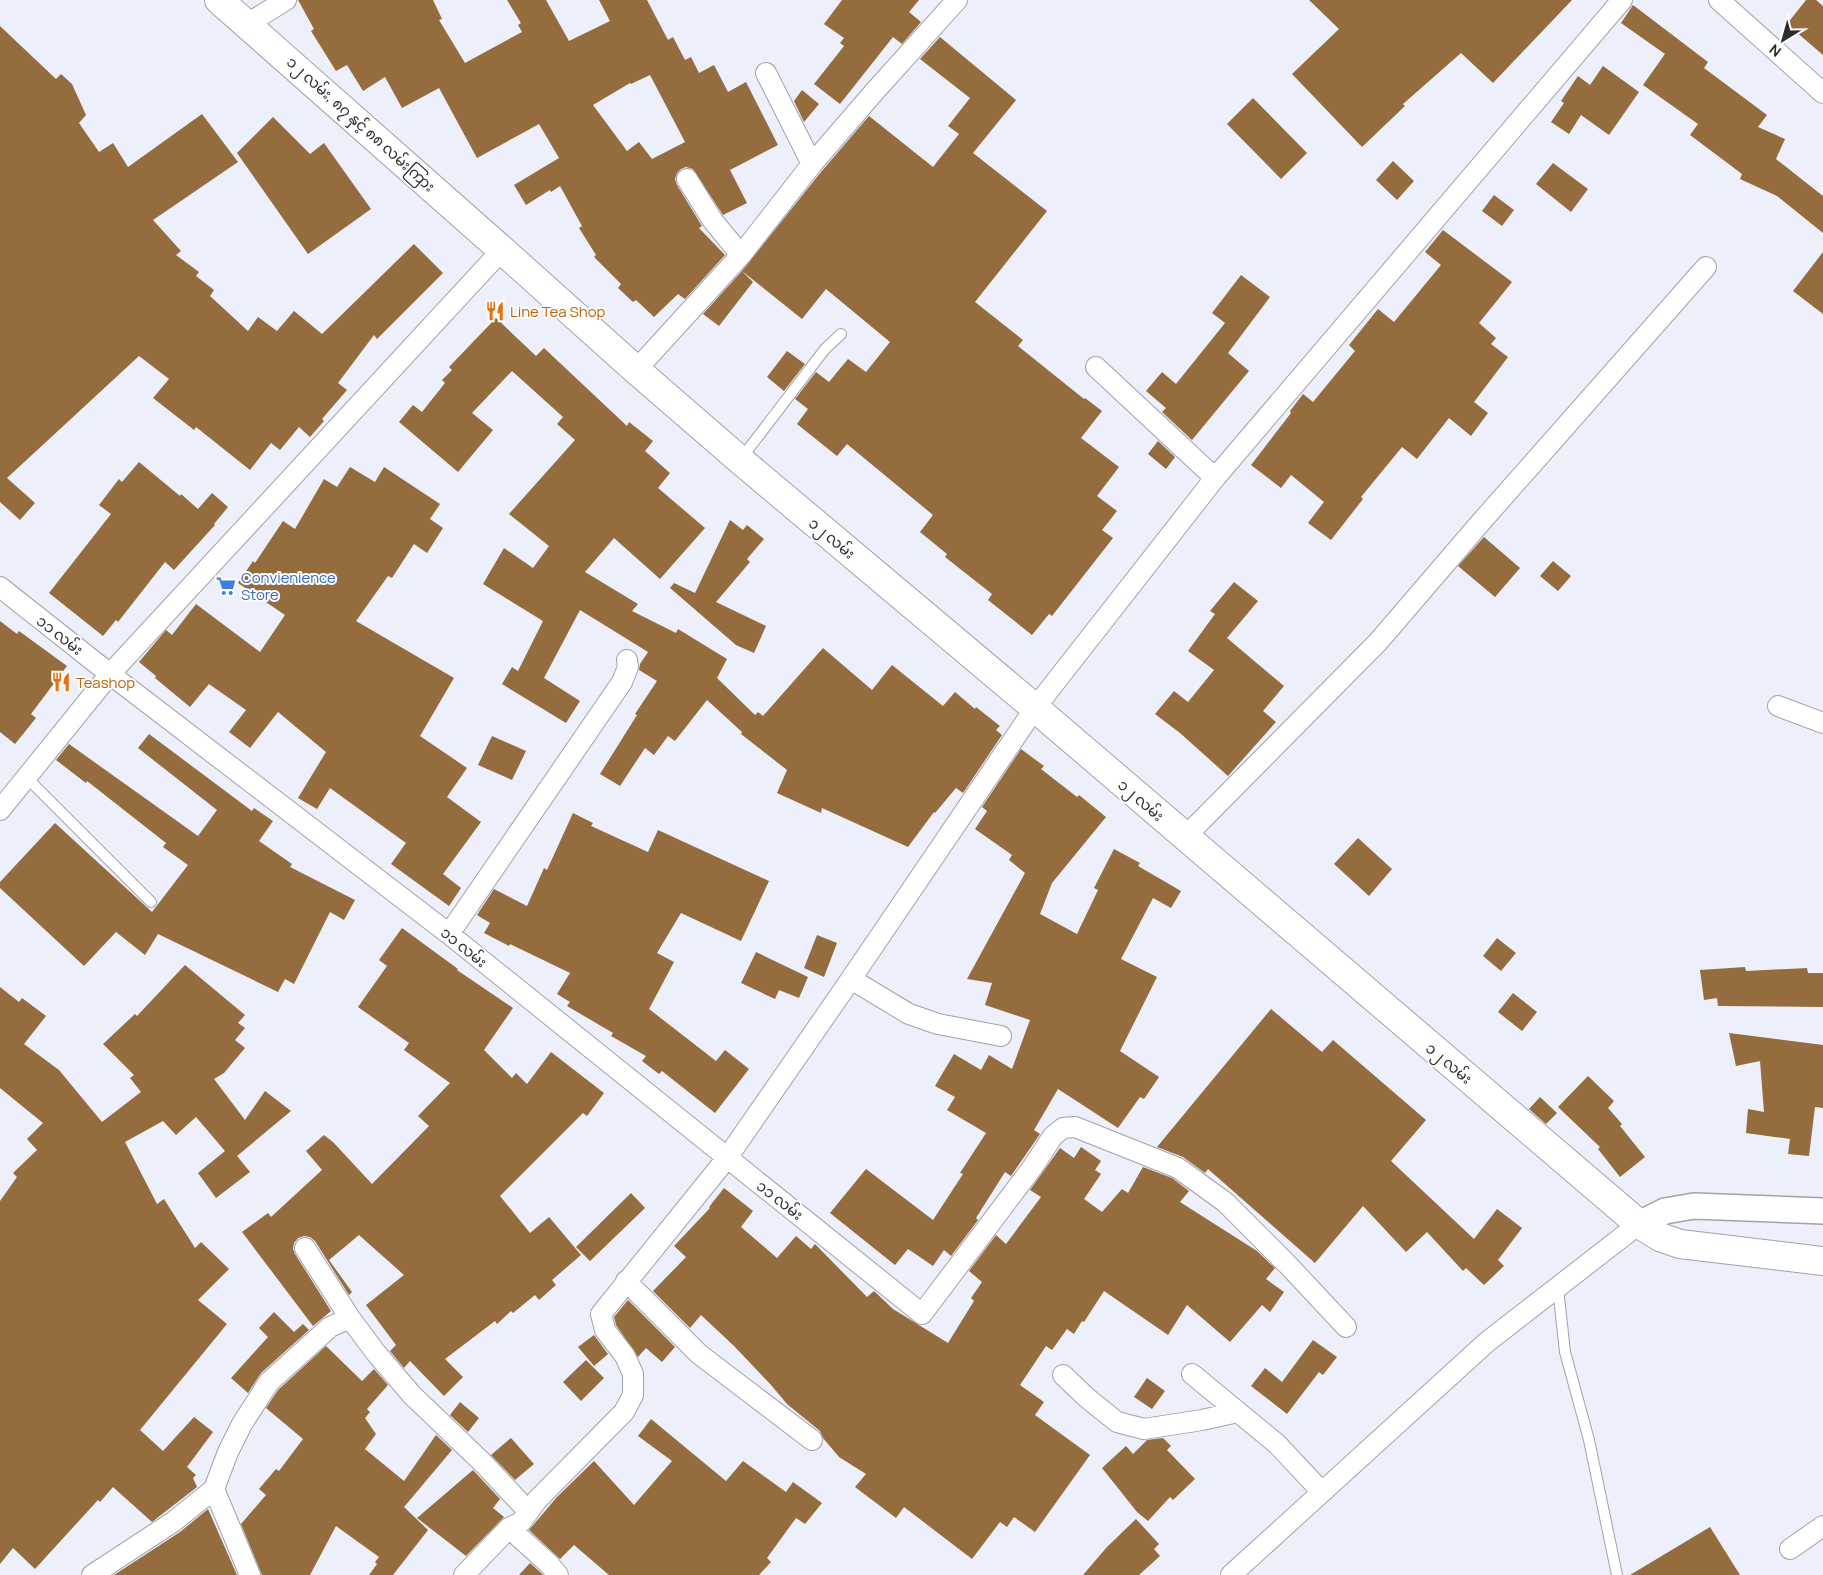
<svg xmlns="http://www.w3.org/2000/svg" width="1823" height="1575" viewBox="0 0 1823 1575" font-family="Manrope,'Noto Sans Myanmar',sans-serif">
<rect width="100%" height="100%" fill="#edeffa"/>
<path fill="#946c3d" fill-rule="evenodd" d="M298 0H433L442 19 439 20 465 63 522 32 518 25 521 23 507 0H546L569 41 610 21 599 0H647L668 40 673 37 685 60 691 57 699 73 714 65 728 92 746 82 778 145 730 170 747 203 723 215 693 169 686 167 681 169 677 173 675 179 677 185 702 226 699 228 725 255 685 299 678 294 654 317 636 300 633 302 618 288 621 284 594 257 596 255 579 228 582 226 560 186 551 192 550 190 526 205 514 185 559 158 539 124 477 158 439 88 402 108 385 77 363 91 347 65 336 71 311 31 314 29ZM650 75 685 142 652 159 639 142 627 151 593 105 630 83 631 84Z
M842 0H919L909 12 921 22 902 44 893 37 840 104 814 84 844 46 840 43 844 38 824 24Z
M1309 0H1572L1493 83 1461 53 1403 104 1405 106 1362 147 1292 74 1339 29Z
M1806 0H1816L1823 6V55L1787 24Z
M1633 5 1708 62 1704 68 1767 115 1758 127 1785 139 1776 159 1823 196V233L1777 196 1740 179 1742 174 1690 135 1698 124 1643 85 1665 54 1621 23Z
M0 26 56 79 61 74 72 84 86 115 79 123 99 152 113 143 128 167 202 114 238 162 153 220 181 251 176 255 199 272 196 276 214 290 210 296 248 331 258 317 277 331 294 311 322 334 414 244 443 273 377 339 374 335 338 383 347 390 322 419 324 421 310 437 299 427 280 450 271 443 250 470 196 427 194 430 153 398 169 379 139 356 7 478 35 503 20 520 0 502Z
M940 37 1016 100 973 153 1047 211 975 302 1023 340 1018 346 1084 399 1085 398 1102 411 1081 438 1119 467 1097 496 1117 511 1102 530 1113 538 1052 616 1049 614 1032 635 988 600 992 594 945 557 947 554 920 532 933 515 847 444 837 456 797 424 808 409 795 399 816 372 829 382 848 359 866 372 890 342 826 289 802 319 742 271 821 172 869 116 933 167 959 134 948 126 970 98 920 59Z
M1603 66 1639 92 1609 135 1581 115 1569 134 1551 122 1564 103 1561 101 1578 76 1590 85Z
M802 90 819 104 804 122 794 101Z
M1253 98 1307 153 1281 179 1227 124Z
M273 117 310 154 324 143 371 209 308 254 237 153Z
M1393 161 1414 181 1397 200 1376 180Z
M1553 163 1588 189 1571 212 1536 184Z
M1494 195 1514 210 1502 226 1482 211Z
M1443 230 1512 282 1479 323 1496 338 1491 344 1508 357 1474 402 1488 413 1471 436 1449 418 1417 459 1402 447 1361 497 1363 499 1331 540 1308 523 1324 502 1291 475 1281 488 1251 465 1291 413 1290 411 1303 394 1313 402 1355 351 1349 345 1378 309 1394 322 1441 265 1425 252Z
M1823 252V314L1793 291Z
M742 271 753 282 719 326 703 314Z
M1241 275 1270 297 1228 353 1249 371 1192 440 1162 412 1166 408 1146 391 1162 372 1176 384 1225 323 1212 313Z
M496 318 536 356 544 348 627 426 629 422 653 441 645 451 670 473 658 488 705 528 660 579 614 538 585 572 638 604 632 611 676 633 678 629 727 659 717 678 755 715 758 712 763 716 823 648 872 690 892 665 943 706 955 692 975 709 976 707 1000 726 996 730 1002 735 963 793 956 788 935 813 934 812 908 847 822 808 821 813 777 793 787 770 741 734 742 732 707 700 675 741 668 736 654 755 645 748 620 786 600 774 637 715 635 714 657 681 639 670 640 664 648 652 580 610 544 678 580 701 566 723 502 684 512 667 518 671 543 621 483 584 504 548 533 568 549 546 509 514 575 440 557 424 563 417 512 371 472 413 493 430 458 472 399 422 413 405 422 412 445 383 442 380 452 370 449 367Z
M787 351 805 364 784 391 767 377Z
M1158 441 1175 457 1166 469 1148 454Z
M139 462 180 496 181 494 198 509 212 493 228 507 214 524 215 525 174 570 165 562 118 622 116 620 103 636 49 593 111 514 99 505 119 479 122 482Z
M350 467 375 482 384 467 440 504 430 519 443 528 427 553 414 544 392 578 388 576 356 621 454 678 420 736 467 768 447 797 481 822 443 874 461 888 449 906 391 864 406 843 330 788 317 809 298 798 326 752 278 712 250 748 229 732 246 710 209 684 190 707 155 678 156 676 139 662 166 630 172 635 196 604 260 652 285 615 238 583 253 561 255 563 283 521 295 529 324 479 337 487Z
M730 520 743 530 747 525 764 539 747 559 750 562 716 602 766 626 754 653 736 645 670 588 674 583 695 593Z
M1484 537 1520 568 1495 597 1458 566Z
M1553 561 1571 576 1558 591 1540 576Z
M1234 582 1258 601 1227 638 1284 686 1263 711 1276 722 1228 776 1180 733 1155 714 1174 691 1188 702 1214 670 1188 651 1215 614 1210 611Z
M0 621 17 634 19 631 67 666 31 714 36 718 15 744 0 732Z
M149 734 252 811 254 808 273 821 259 841 292 864 290 867 355 900 344 920 330 912 294 984 285 979 278 992 158 934 145 955 116 932 84 966 0 888V882L55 823 152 912 188 865 163 847 166 843 87 781 86 783 56 760 69 744 198 836 217 810 138 748Z
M492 736 526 751 512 780 478 765Z
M1021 749 1044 766 1041 769 1077 797 1079 795 1106 817 1052 883 1040 914 1077 934 1098 890 1094 888 1114 849 1140 863 1138 866 1181 891 1171 908 1153 898 1121 959 1157 977 1120 1051 1159 1077 1144 1099 1140 1097 1118 1128 1058 1089 1034 1130 1040 1134 1011 1176 1005 1172 976 1218 978 1220 951 1256 944 1250 933 1266 908 1249 895 1265 830 1213 866 1169 933 1220 963 1174 960 1173 986 1133 947 1110 955 1097 935 1086 954 1054 981 1070 989 1055 1012 1069 1030 1020 985 1005 992 983 967 979 1025 873 1009 860 1012 855 975 829 987 811 982 807Z
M573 813 593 823 591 826 648 852 658 830 769 881 741 941 681 913 657 953 674 962 649 1009 716 1061 725 1050 749 1069 715 1113 662 1071 659 1074 642 1061 646 1056 611 1036 613 1033 567 1006 570 1002 557 994 570 973 510 944 509 946 484 933 490 923 477 915 494 889 527 906 544 868 547 870Z
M1358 838 1392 869 1369 896 1334 864Z
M402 928 458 969 457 970 513 1008 484 1050 512 1078 516 1073 527 1084 551 1052 604 1093 587 1116 583 1113 500 1196 530 1233 549 1217 581 1255 552 1280 556 1285 539 1300 535 1295 513 1313 511 1311 497 1324 495 1321 445 1359 463 1377 444 1396 410 1361 404 1368 390 1351 396 1345 366 1305 404 1275 359 1235 329 1260 352 1292 349 1295 315 1241 310 1237 304 1236 298 1238 294 1243 293 1249 295 1254 331 1311 313 1326 242 1232 268 1213 271 1217 322 1170 306 1151 324 1135 333 1142 372 1184 429 1126 418 1116 450 1083 404 1050 409 1043 358 1007 387 966 379 960Z
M817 935 837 943 824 977 804 968Z
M1497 938 1516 953 1501 971 1483 956Z
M756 952 808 977 799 998 779 990 775 999 741 983Z
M185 965 245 1015 238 1023 245 1028 235 1040 245 1048 224 1073 214 1079 245 1120 265 1091 291 1111 237 1156 250 1172 216 1198 198 1173 225 1151 196 1117 176 1135 163 1121 125 1142 157 1204 164 1199 195 1248 201 1242 229 1269 198 1300 227 1324 140 1430 163 1451 194 1417 213 1432 187 1467 196 1475 193 1478 197 1487 152 1522 113 1487 100 1502 98 1500 35 1569 13 1548 0 1564V1201L17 1177 13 1173 37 1150 27 1139 43 1123 0 1088V987L19 1002 22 998 46 1016 24 1044 59 1070 102 1122 141 1092 130 1078 134 1075 103 1044 135 1014 137 1016Z
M1745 967 1746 971 1807 968 1808 973H1823V1007L1718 1006 1717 998 1704 1000 1700 970Z
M1513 993 1537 1012 1522 1031 1498 1012Z
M1271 1009 1322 1052 1333 1040 1426 1120 1391 1161 1474 1239 1497 1209 1522 1228 1498 1260 1504 1266 1484 1285 1466 1268 1463 1271 1427 1232 1406 1252 1363 1206 1315 1263 1208 1169 1205 1173 1183 1157 1157 1147Z
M1729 1033 1823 1045V1108L1815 1107 1809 1156 1788 1154 1790 1139 1746 1133 1748 1109 1764 1112 1760 1061 1736 1066Z
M1588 1076 1614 1101 1608 1108 1622 1124 1620 1126 1645 1157 1620 1177 1598 1149 1600 1147 1558 1107Z
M1540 1097 1557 1113 1546 1124 1529 1109Z
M1081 1147 1101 1161 1095 1170 1101 1174 1084 1199 1102 1212 1122 1189 1128 1193 1143 1167 1172 1178 1189 1191 1180 1202 1257 1251 1275 1268 1266 1279 1284 1292 1270 1312 1262 1305 1230 1342 1187 1305 1168 1335 1104 1291 1084 1322 1082 1321 1074 1334 1067 1329 1052 1350 1046 1346 1020 1385 1044 1402 1035 1415 1090 1455 1035 1532 1014 1517 1007 1527 1000 1522 972 1559 904 1507 896 1518 855 1487 866 1474 839 1457 823 1438 820 1431 787 1404 771 1385 734 1346 701 1315 690 1328 653 1291 686 1257 674 1246 710 1208 709 1207 724 1188 753 1211 741 1227 777 1258 796 1236 811 1249 815 1244 867 1297 874 1291 893 1309 948 1343 974 1301 971 1298 982 1282 969 1271 996 1235 1006 1244 1041 1197 1030 1190 1060 1148 1074 1158Z
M631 1193 645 1208 590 1261 576 1247Z
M628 1300 675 1347 662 1362 646 1348 638 1357 616 1325 614 1317Z
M274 1312 294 1332 303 1324 309 1330 261 1373 248 1393 231 1378 268 1337 259 1328Z
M594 1335 608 1354 594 1366 578 1347Z
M1313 1340 1337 1357 1323 1375 1319 1372 1287 1414 1251 1386 1265 1368 1282 1382Z
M326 1346 362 1381 374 1369 388 1385 367 1409 370 1412 365 1418 376 1434 365 1449 404 1481 436 1435 452 1450 404 1507 428 1530 393 1575H369L377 1564 375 1562 379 1557 336 1526 310 1575H262L241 1524 266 1495 259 1489 276 1469 279 1471 303 1439 266 1408 278 1390Z
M586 1360 604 1378 581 1401 563 1382Z
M1147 1378 1165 1391 1152 1409 1134 1397Z
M460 1402 479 1418 468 1432 450 1415Z
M651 1419 726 1481 743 1461 786 1492 793 1482 822 1503 805 1524 796 1518 767 1558 771 1562 759 1575H609L574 1545 560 1559 529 1530 557 1497 594 1461 634 1505 672 1461 638 1436Z
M511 1438 534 1464 515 1480 491 1455Z
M1163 1438 1171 1446 1167 1450 1195 1479 1173 1500 1170 1497 1148 1521 1137 1512 1102 1468 1126 1446 1133 1454 1147 1440Z
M473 1470 500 1499 493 1508 504 1517 466 1556 417 1518Z
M208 1509 237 1575H114L180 1532Z
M1136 1519 1159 1544 1154 1549 1160 1556 1139 1575H1083L1107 1547Z
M1710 1527 1740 1575H1630Z
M530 1563 539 1571 543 1575H519Z"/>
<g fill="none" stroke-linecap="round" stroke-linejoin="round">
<defs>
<path id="service" d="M740 460 825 349 841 334
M26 777 151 902
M1558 1288 1565 1352 1589 1440 1617 1575"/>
<path id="minor" d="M1719 0 1823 93
M247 24 286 0
M766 73 812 164
M687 179 713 221 741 255
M1096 367 1215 478
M636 370 741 255 812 164 875 91 957 0
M0 587 110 674 449 934 922 1314 1032 1168 1053 1136 1063 1128 1075 1127 1178 1168 1225 1202 1288 1265 1346 1327
M1778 706 1823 723
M0 810 110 674 502 250
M1185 837 1378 642 1481 522 1706 267
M449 934 622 682 628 667 627 660
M851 979 909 1014 938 1024 1001 1036
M305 1248 350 1318 376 1353 412 1395 483 1463 528 1511
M626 1281 699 1354 812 1440
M1192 1374 1277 1444 1322 1492
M1063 1375 1086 1397 1117 1422 1144 1429 1202 1420 1238 1412
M509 1528 548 1563 558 1575
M1790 1549 1823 1526
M92 1575 173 1522 214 1489
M250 1575 214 1489 228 1452 242 1424 269 1382 330 1327 350 1318
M464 1575 509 1528 521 1522 537 1500 624 1412 633 1395V1374L625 1356 605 1330 601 1314 727 1158 851 979 1035 708 1215 478 1622 0
M1231 1575 1487 1342 1639 1224"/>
<path id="tertiary" d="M1639 1224 1665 1211 1694 1206 1823 1211"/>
<path id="secondary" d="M219 0 502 250 636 370 740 460 1035 708 1639 1224 1660 1237 1680 1244 1823 1261"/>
</defs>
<use href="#service" stroke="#a0a2ac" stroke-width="12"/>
<use href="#minor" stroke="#a0a2ac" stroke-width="22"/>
<use href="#tertiary" stroke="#a0a2ac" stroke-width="28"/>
<use href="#secondary" stroke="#a0a2ac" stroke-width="30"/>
<use href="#service" stroke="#fff" stroke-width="10"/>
<use href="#minor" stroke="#fff" stroke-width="20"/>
<use href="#tertiary" stroke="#fff" stroke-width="25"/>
<use href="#secondary" stroke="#fff" stroke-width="28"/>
</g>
<defs>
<symbol id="restaurant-bare" viewBox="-9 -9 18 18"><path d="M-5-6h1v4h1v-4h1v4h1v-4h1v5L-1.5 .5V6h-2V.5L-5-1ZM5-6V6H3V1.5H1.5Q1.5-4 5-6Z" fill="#e8710a" stroke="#fcfdff" stroke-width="2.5" paint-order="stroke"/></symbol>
<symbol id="supermarket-bare" viewBox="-9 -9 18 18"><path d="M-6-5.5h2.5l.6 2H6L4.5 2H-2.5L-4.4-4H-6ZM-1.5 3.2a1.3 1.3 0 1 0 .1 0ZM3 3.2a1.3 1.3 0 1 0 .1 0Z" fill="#3f7fe0" stroke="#fcfdff" stroke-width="2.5" paint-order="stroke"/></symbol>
</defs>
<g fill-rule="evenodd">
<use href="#restaurant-bare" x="481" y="297" width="28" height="28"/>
<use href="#supermarket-bare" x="212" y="572" width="28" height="28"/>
<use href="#restaurant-bare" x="47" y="668" width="28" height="28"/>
</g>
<g text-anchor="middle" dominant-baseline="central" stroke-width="4" stroke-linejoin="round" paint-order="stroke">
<g font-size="15" fill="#2a2b2f" stroke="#fcfdff">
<text transform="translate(361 124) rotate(42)">၁၂ လမ်း, ၈၇ နှင့် ၈၈ လမ်းကြား</text>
<text transform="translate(832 538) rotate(40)">၁၂ လမ်း</text>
<text transform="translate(60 635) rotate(38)">၁၁ လမ်း</text>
<text transform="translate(1141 800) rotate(41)">၁၂ လမ်း</text>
<text transform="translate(464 947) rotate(39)">၁၁ လမ်း</text>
<text transform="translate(1449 1063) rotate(40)">၁၂ လမ်း</text>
<text transform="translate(780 1200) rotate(38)">၁၁ လမ်း</text>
</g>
<g font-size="15" fill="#c56008" stroke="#fcfdff" text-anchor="start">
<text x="510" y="311">Line Tea Shop</text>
<text x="76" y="682">Teashop</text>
</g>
<g font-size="15" fill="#366cbe" stroke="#fcfdff" text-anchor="start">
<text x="241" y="577">Convienience<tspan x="241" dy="17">Store</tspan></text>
</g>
</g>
<g transform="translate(1783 40) rotate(217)" stroke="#fcfdff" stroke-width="4" paint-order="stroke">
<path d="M0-4L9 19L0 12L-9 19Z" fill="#2a2b2f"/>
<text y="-8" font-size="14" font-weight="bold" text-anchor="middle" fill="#2a2b2f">N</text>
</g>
</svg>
